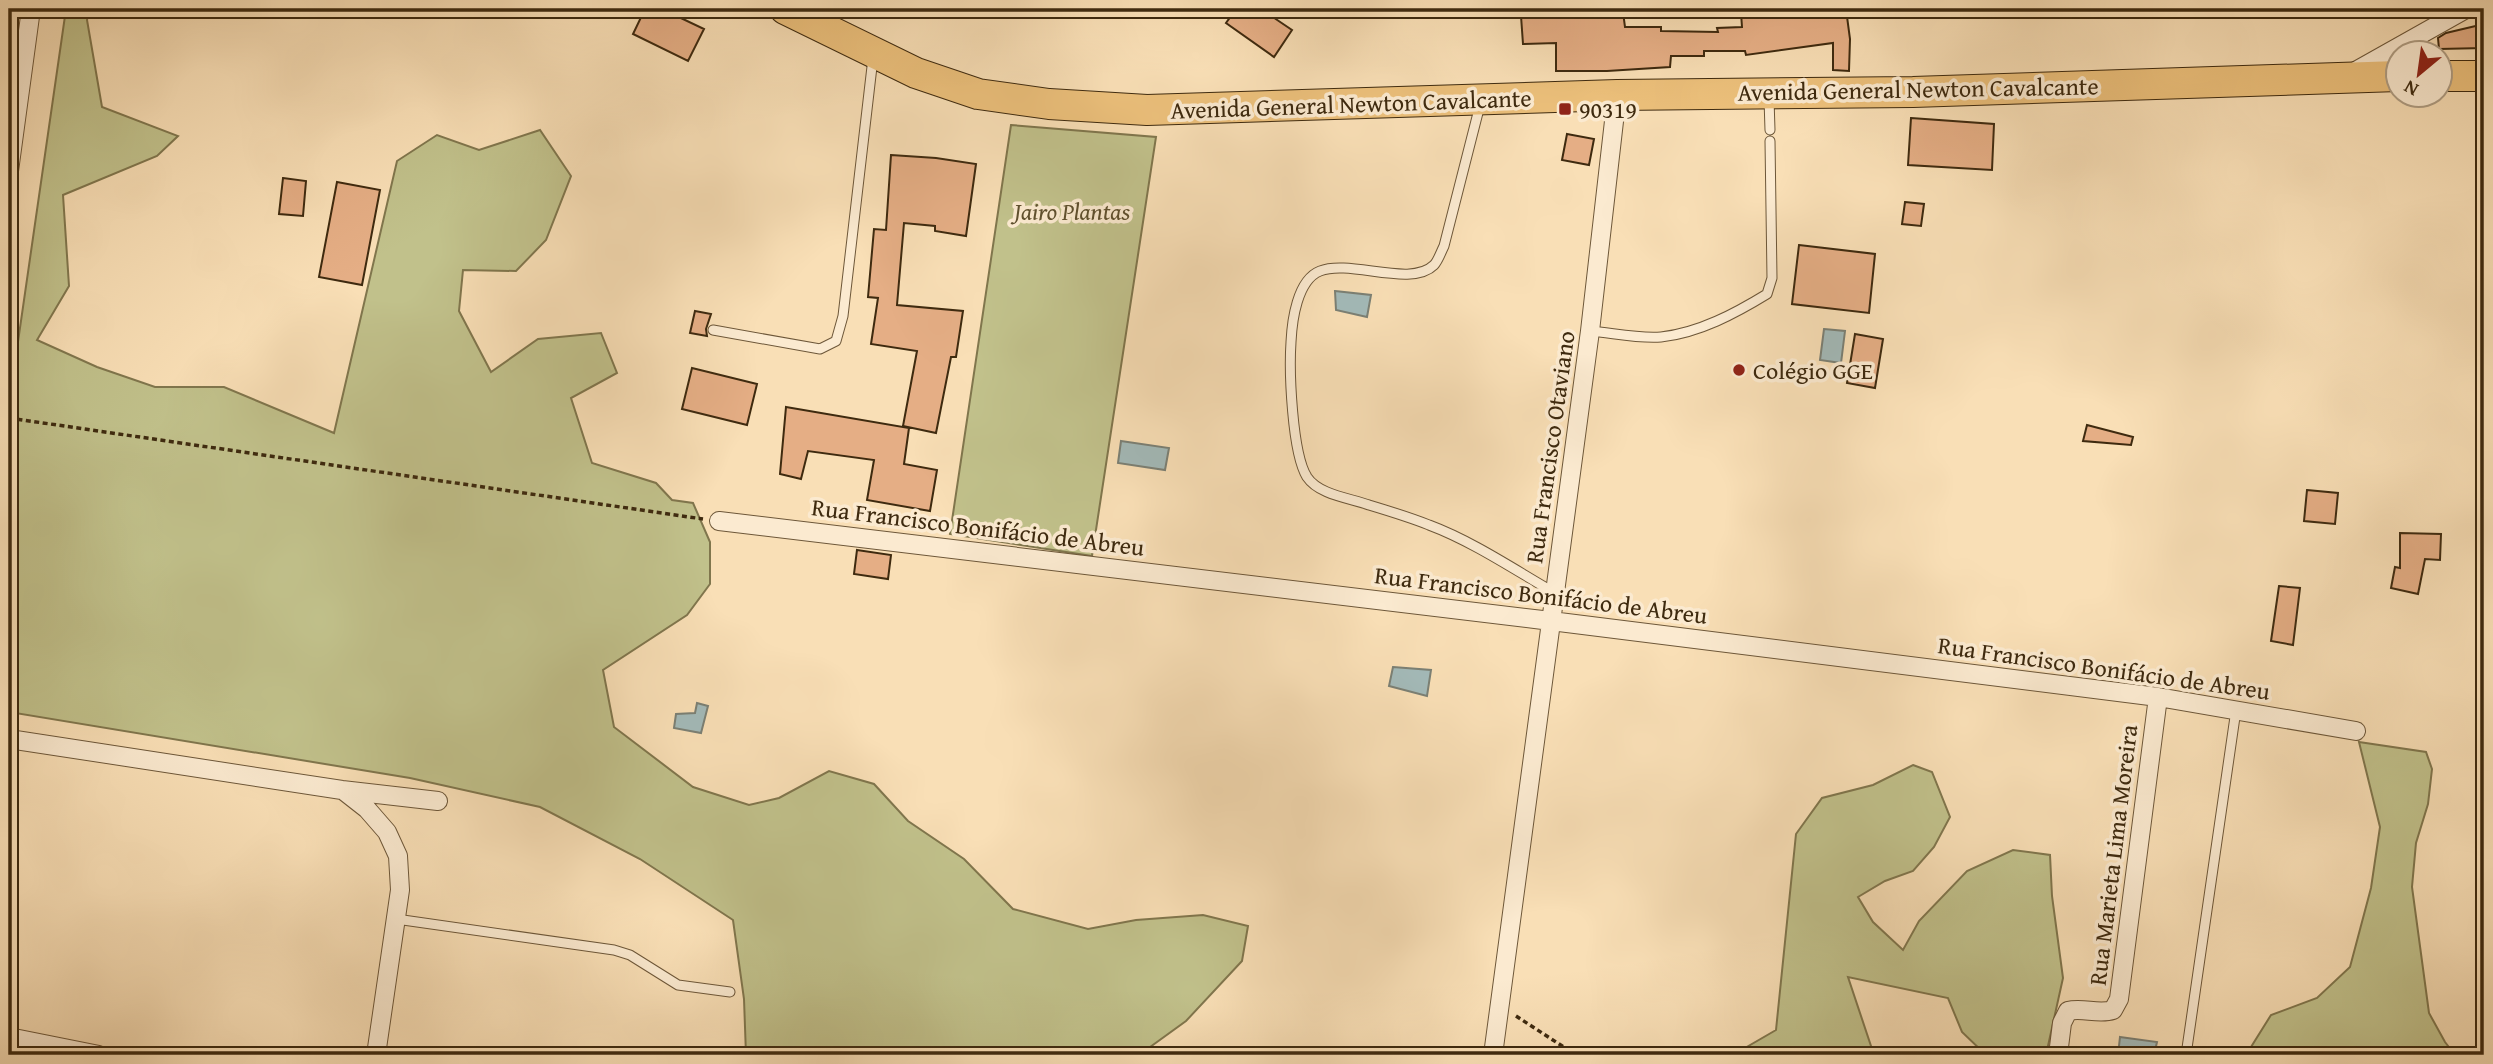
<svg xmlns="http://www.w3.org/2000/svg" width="2493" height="1064" viewBox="0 0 2493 1064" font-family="'Gentium Book Plus',serif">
<rect width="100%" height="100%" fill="#f9dfb6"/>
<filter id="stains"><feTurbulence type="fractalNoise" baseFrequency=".00286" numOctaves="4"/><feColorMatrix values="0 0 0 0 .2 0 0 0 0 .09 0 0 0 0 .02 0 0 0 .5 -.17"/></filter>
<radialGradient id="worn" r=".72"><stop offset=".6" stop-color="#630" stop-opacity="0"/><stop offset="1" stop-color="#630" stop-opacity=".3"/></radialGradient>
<path fill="#c1c18b" stroke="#80764d" stroke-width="2" d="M66 9H89L87 20 102 107 178 136 157 156 63 195 69 286 37 340 97 367 155 387H224L334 433 397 161 437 135 479 150 540 130 571 176 546 240 516 271 463 270 459 311 491 372 538 339 601 333 617 373 571 398 592 463 656 483 672 500 693 503 710 542V584L687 615 603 670 614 727 693 787 749 805 779 798 829 771 874 784 908 821 964 859 1013 909 1088 929 1136 920 1203 915 1248 926 1242 961 1186 1021 1139 1055H746L744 999 733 920 640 859 540 807 410 778 9 712V404Z
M1011 125 1156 137 1092 556 950 534Z
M2359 742 2426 752 2432 769 2428 804 2416 843 2412 887 2429 1013 2445 1042 2455 1055H2246L2271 1015 2317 998 2350 967 2371 888 2380 827Z
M1913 765 1932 772 1950 817 1934 847 1913 871 1885 881 1858 897 1873 922 1903 950 1919 921 1967 871 2013 850 2050 855 2052 896 2063 978 2046 1055H1986L1962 1032 1948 998 1848 977 1874 1055H1733L1776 1030 1796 834 1822 798 1873 785Z"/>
<path fill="#a3bab9" stroke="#7b8075" stroke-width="2" d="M1335 291 1371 295 1367 317 1336 310Z
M1824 329 1845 331 1841 363 1820 360Z
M1121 441 1169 448 1165 470 1118 463Z
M1393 667 1431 670 1427 696 1389 686Z
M697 703 708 706 701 733 674 728 676 714 695 713Z
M2120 1037 2157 1042 2154 1055H2118Z"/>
<path fill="#e5ae85" stroke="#3e2a0f" stroke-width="2" d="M645 9H662L704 29 688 61 633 34Z
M1236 9H1261L1292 30 1274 57 1226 23Z
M1566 9H1586V14L1623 12 1625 27H1661V31L1718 32 1717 28 1742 27 1741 13 1776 9H1846L1850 39 1849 71 1833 70V43L1746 55 1745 51H1704V56H1671L1670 67 1607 71H1556V43L1523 44 1521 16 1566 13Z
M2484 24V48L2439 49 2438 38 2446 33Z
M1911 118 1994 124 1992 170 1908 165Z
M1567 134 1594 139 1589 165 1562 160Z
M891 155 936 158 976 164 966 236 935 231V226L904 223 897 305 963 311 956 357H951L936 433 903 426 917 351 871 344 878 298 868 297 874 229 886 230Z
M283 178 306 181 303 216 279 214Z
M337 182 380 190 362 285 319 277Z
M1905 202 1924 204 1921 226 1902 224Z
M1799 245 1875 254 1869 313 1792 304Z
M695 311 711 314 706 329 707 336 690 333Z
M1855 334 1883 339 1875 388 1847 383Z
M692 368 757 384 747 425 682 409Z
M786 407 909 428 904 464 937 470 930 511 867 500 874 460 808 451 801 479 780 474Z
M2087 425 2133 437 2131 445 2083 441Z
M2307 490 2338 493 2335 524 2304 521Z
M2400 533 2441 534 2440 560 2425 559 2418 594 2391 588 2395 567 2400 568Z
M857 550 891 555 888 579 854 574Z
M2279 586 2300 588 2293 645 2271 641Z"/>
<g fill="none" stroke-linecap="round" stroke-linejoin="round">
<defs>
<path id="service" d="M1769 99 1770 130
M1480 105 1444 246C1441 252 1438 261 1434 265 1411 288 1350 259 1320 271 1297 280 1292 321 1291 342 1289 371 1292 453 1307 477 1319 495 1350 498 1369 505 1389 511 1409 517 1429 525 1472 541 1515 570 1555 593
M713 330 820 349 836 341 843 316 873 58
M1590 331C1613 333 1639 339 1661 337 1699 333 1736 313 1767 294L1772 278 1770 141
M396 919 614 950 630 955 678 985 730 992
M2186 1055 2236 710"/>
<path id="minor" d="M2352 73 2466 9
M9 171 31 9
M719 521 1551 621 2158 697 2356 731
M9 739 342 790 438 801
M344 791 367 809 387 832 398 856 400 890 376 1055
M9 1037 99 1055
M1493 1055 1590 331 1617 95
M2058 1055 2062 1023 2068 1011C2083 1007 2098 1015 2113 1010L2119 999 2158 697"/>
<path id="primary" d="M785 9 916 73 978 94 1049 104 1147 110 1617 95 1913 92 2398 76
M2440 76H2484"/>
</defs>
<use href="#service" stroke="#6d5739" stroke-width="11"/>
<use href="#minor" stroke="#6d5739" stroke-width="20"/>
<use href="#primary" stroke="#3e2a0f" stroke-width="32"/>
<path stroke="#3e2a0f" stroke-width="3.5" stroke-dasharray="5 3.5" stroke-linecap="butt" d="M9 418 703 519
M1516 1016 1576 1055"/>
<use href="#service" stroke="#fbead0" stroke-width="9"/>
<use href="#minor" stroke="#fbead0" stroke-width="18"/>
<use href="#primary" stroke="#ecc07b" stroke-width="30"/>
</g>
<g fill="#8f2418" stroke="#fbead0" stroke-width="2.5">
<rect x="1558" y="102" width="14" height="14" rx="3.5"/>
<circle cx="1739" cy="370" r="7"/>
</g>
<g text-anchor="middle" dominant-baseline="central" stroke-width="7" stroke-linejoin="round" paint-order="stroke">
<g font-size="24" fill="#3e2a0f" stroke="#fbead0">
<text transform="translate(1918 89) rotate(-1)">Avenida General Newton Cavalcante</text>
<text transform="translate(1351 104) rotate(-2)">Avenida General Newton Cavalcante</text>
<text transform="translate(1550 447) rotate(-82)">Rua Francisco Otaviano</text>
<text transform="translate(978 527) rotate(7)">Rua Francisco Bonifácio de Abreu</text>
<text transform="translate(1541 595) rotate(7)">Rua Francisco Bonifácio de Abreu</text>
<text transform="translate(2104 668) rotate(8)">Rua Francisco Bonifácio de Abreu</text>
<text transform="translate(2113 855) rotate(-83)">Rua Marieta Lima Moreira</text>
</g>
<g font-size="24" fill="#3e2a0f" stroke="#fbead0" text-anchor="start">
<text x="1579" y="109">90319</text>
<text x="1753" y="370">Colégio GGE</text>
</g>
<g font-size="24" font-style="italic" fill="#5f502e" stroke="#fbead0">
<text x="1072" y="211">Jairo Plantas</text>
</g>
</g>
<rect width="2493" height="1064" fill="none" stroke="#f9dfb6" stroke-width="35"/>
<rect x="10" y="10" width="2472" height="1043" fill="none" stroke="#3e2a0f" stroke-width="3.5"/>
<rect x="18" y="18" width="2458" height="1029" fill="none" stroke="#3e2a0f" stroke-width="2"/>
<g transform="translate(2419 74) rotate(209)"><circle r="33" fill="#fbead0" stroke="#af9d83" stroke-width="2"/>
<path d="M0-5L12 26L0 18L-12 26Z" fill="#8f2418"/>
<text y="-10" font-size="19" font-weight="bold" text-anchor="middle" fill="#3e2a0f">N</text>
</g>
<rect width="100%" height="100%" filter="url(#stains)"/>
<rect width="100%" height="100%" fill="url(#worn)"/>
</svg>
